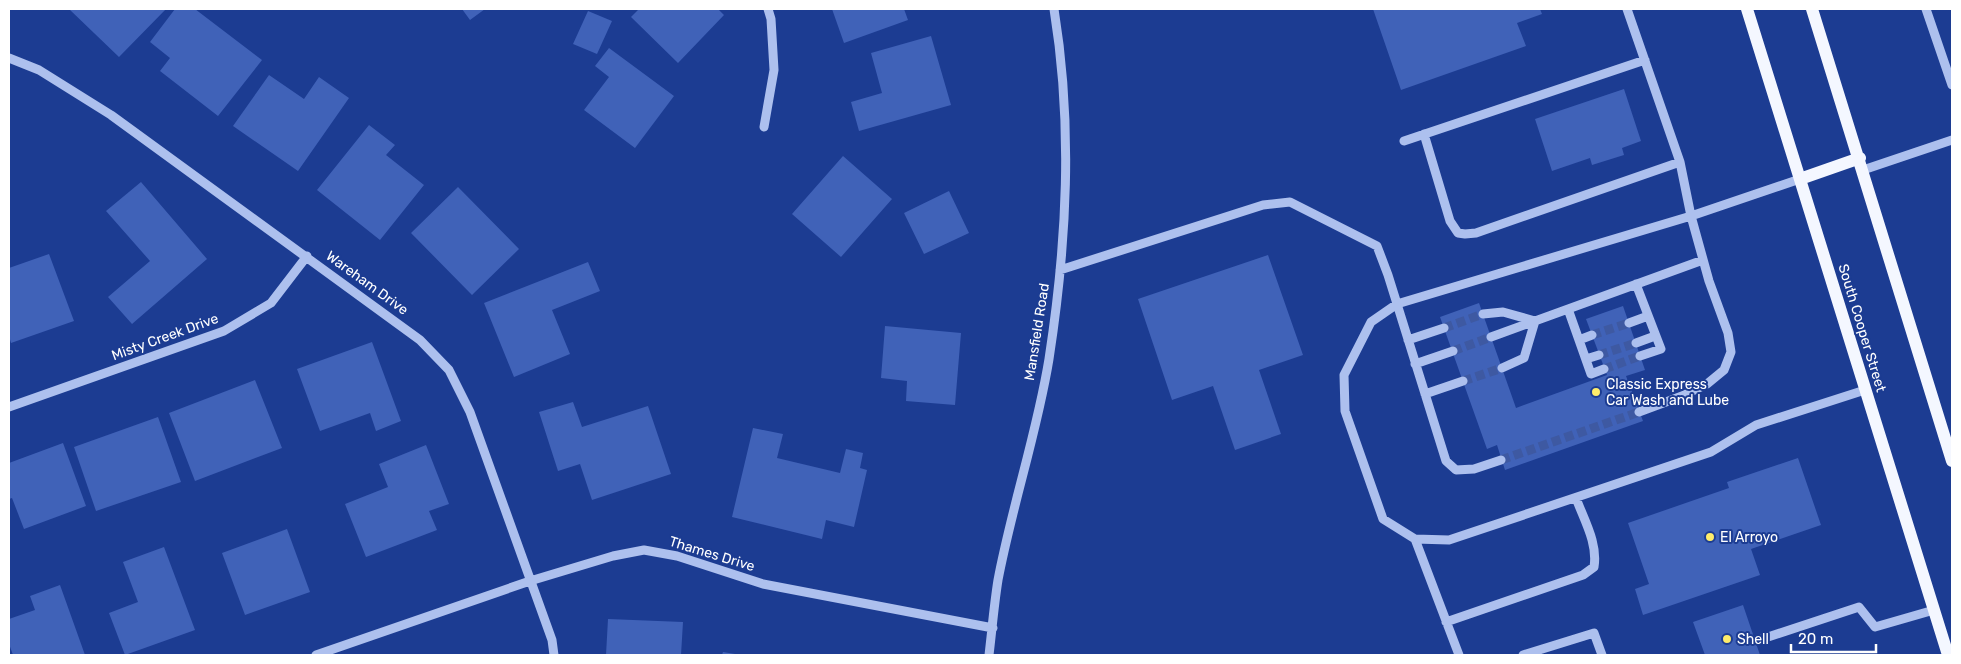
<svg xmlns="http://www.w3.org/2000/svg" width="1961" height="664" viewBox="0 0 1961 664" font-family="Rubik,sans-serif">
<rect width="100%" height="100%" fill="#1c3c92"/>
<path fill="#4062b8" d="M69 9H166L119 57Z
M175 9H195L262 60 218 116 160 71 170 58 150 42Z
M462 9H485L470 20Z
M639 9H718L724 15 678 63 631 17Z
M832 9H904L908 20 844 43Z
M1373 9H1540L1542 14 1517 23 1526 46 1401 90Z
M588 11 612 21 597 54 573 44Z
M931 36 951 105 859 131 851 102 882 93 871 53Z
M609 48 674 96 635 148 584 110 609 77 595 66Z
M269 75 304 99 319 77 349 98 298 171 233 126Z
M1624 89 1641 141 1622 148 1624 155 1592 165 1590 158 1552 171 1535 119Z
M369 125 395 145 386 155 424 185 380 240 317 190Z
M843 156 892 199 841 257 792 214Z
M141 182 207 259 132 324 108 297 150 261 106 211Z
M458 187 519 249 472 295 411 233Z
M949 191 969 233 924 254 904 213Z
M49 254 74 321 11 343 9 336V268Z
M1268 255 1303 355 1259 370 1281 434 1235 450 1213 386 1172 400 1138 299Z
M588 262 600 291 552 310 570 354 514 377 484 303Z
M1479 303 1516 408 1607 375 1586 319 1623 306 1645 370 1626 376 1643 421 1505 470 1497 445 1487 449 1440 317Z
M885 326 961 333 955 405 906 401 907 381 881 378Z
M372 342 401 421 376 431 370 413 320 431 297 369Z
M255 380 282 448 195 481 169 413Z
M573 402 582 427 648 406 671 474 592 500 580 464 558 471 539 412Z
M158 417 181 482 96 511 74 447Z
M753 428 783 434 777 458 840 473 846 449 863 453 860 468 867 470 854 527 826 520 822 539 732 517Z
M63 443 86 506 24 529 12 498 9 499V463Z
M426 445 449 504 429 511 437 530 366 557 345 504 388 487 379 464Z
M1798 458 1821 525 1751 549 1760 575 1643 615 1635 589 1649 584 1628 523 1729 488 1727 482Z
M287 529 310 592 245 615 222 553Z
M164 547 195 630 125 655 109 613 138 602 123 562Z
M60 585 85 655H13L9 644V619L35 610 30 596Z
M1743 605 1760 655H1705L1693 622Z
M608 619 683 622 681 655H606Z
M723 652 735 654 734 655H722Z"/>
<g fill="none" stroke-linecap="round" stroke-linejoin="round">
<path stroke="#3e59a2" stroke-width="9" stroke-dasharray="9 4.5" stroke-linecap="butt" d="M1444 328 1483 314
M1592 335 1629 323
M1453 351 1491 337
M1599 355 1636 343
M1604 369 1640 356
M1463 381 1502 368
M1501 460 1639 412"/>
<path stroke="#adc0ee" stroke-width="9" d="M1627 9 1680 162 1691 216 1709 281 1728 333 1731 352 1724 370 1707 384 1682 396 1639 412
M1926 9 1952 85
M9 58 39 70 111 115 420 340 449 370 470 412 552 640 554 655
M764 127 774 70 771 19 768 9
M1424 134 1450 221 1458 233 1465 234 1476 233 1680 162
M1404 141 1645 60
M1863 170 1952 140
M1800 179 1691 216 1397 304 1371 322 1344 375 1345 411 1383 519 1415 539 1449 540 1711 452 1756 425 1865 390
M1060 270 1263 205 1290 202 1377 246 1388 275 1446 461 1456 470 1474 469 1501 460
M1636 284 1661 349 1640 356
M1568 309 1591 374 1604 369
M1483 314 1503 312 1535 321 1524 358 1502 368
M1629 323 1648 316
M1491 337 1703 260
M1408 340 1444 328
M1579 340 1592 335
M1636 343 1655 336
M1586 359 1599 355
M1415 364 1453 351
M1425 394 1463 381
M9 407 224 331 271 303 307 256
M1415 539 1459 655
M1446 622 1583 575 1594 567C1598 543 1584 520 1576 498
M1759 640 1859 607 1875 627 1934 610
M316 655 530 581 613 556 644 550 677 556 763 584 993 628
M989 655C992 630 994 605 998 580 1012 506 1037 433 1049 359 1067 242 1073 126 1054 9
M1523 655 1594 633 1602 655"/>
<path stroke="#f4f7ff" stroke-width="12" d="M1747 9 1948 655
M1812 9 1952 461
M1800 179 1860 158"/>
</g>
<g fill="#feec6b" stroke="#1c3c92" stroke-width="2">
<circle cx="1596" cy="392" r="5"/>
<circle cx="1710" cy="537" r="5"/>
<circle cx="1727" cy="639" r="5"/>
</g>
<g text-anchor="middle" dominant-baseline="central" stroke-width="4" stroke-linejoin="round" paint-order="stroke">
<g font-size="14" fill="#fff" stroke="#1c3c92">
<text transform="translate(367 283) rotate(36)">Wareham Drive</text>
<text transform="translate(1862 328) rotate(73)">South Cooper Street</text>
<text transform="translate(1037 332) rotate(-81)">Mansfield Road</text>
<text transform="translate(165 337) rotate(-20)">Misty Creek Drive</text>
<text transform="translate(712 554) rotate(17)">Thames Drive</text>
</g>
<g font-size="14" fill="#fff" stroke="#1c3c92" text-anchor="start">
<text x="1606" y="384">Classic Express<tspan x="1606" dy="16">Car Wash and Lube</tspan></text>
<text x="1720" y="537">El Arroyo</text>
<text x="1737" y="639">Shell</text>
</g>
</g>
<rect width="1961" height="664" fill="none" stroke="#ffffff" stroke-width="20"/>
<path d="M1791 644v8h85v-8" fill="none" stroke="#ffffff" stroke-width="2.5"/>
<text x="1798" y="644" font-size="15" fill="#ffffff" stroke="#1c3c92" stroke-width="4" paint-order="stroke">20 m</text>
</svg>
